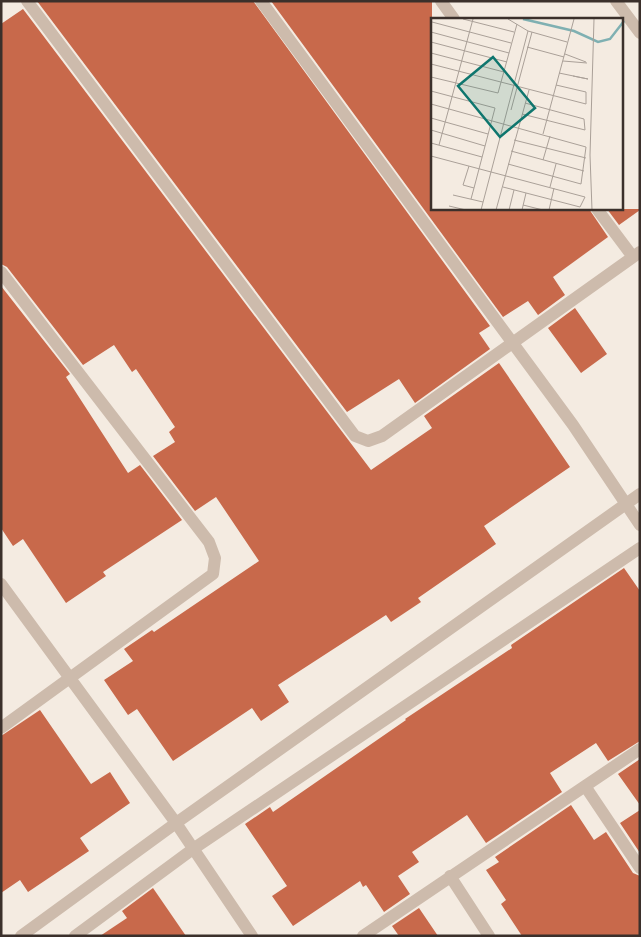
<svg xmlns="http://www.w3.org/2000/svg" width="641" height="937" viewBox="0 0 641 937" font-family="'Golos Text',sans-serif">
<rect width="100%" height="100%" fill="#f4ebe1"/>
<path fill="#c8694b" d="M37 1H253L490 326 479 333 490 349 415 403 399 379 347 412Z
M271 1H432V209H589L608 237 553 277 565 295 538 315 528 301 503 317Z
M23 9 371 470 432 428 424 416 499 363 570 467 484 526 496 544 418 598 421 602 391 622 386 615 278 685 289 702 261 721 252 708 173 761 137 709 128 715 104 680 133 661 124 649 152 630 154 632 259 561 216 497 195 511 153 456 175 442 169 432 175 427 136 369 132 372 114 345 83 365 7 267 1 264V24Z
M607 209H640V210L619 225Z
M1 286 70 374 66 377 128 473 140 465 182 520 103 572 106 576 66 603 23 539 13 546 1 528Z
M575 308 607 354 581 373 548 328Z
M624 568 640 591V741L608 761 596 743 550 773 562 792 486 843 467 815 412 852 419 862 398 876 410 894 384 912 366 885 363 887 360 881 293 926 272 896 287 886 245 824 270 807 273 812 406 720 405 719 512 648 511 645Z
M40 710 91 784 110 772 130 803 80 838 89 851 28 892 20 880 1 893V736Z
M640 759V805L618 774Z
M571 805 594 840 606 832 633 873 640 876V936H522L501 904 506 900 486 870 499 862 495 857Z
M640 810V853L620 823Z
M153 888 186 936H100L127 918 122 911Z
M419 908 438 936H399L392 926Z"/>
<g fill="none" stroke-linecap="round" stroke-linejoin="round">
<path stroke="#cdbbac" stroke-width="12" d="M27 1 355 436 368 441 382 436 640 252
M261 1 573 425 640 525
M441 1 454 19
M616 1 640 33
M597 209 633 257
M1 272 209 542 215 558 213 574 1 728
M1 584 176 823 252 936
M585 786 640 868
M450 876 489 936
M21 936 176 823 640 494
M75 936 193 849 640 548
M363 936 640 749"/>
</g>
<g transform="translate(431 18)">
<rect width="192" height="192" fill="#f4ebe1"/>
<path fill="none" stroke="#7fb0b2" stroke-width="2.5" d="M92 1 143 13 167 24 179 21 193 3"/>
<path fill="none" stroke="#aaa098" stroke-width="1" d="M32 1 83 14M77 1 97 13 136 24M1 4 80 25M0 14 78 35M0 24 76 44M96 29 133 39M0 35 73 54M134 36 155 44M132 43 156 45M0 46 155 86V74L125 67M128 55 157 61 142 58M0 59 67 75 86 6M0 73 64 90 43 170M0 86 155 129 150 166 77 146M80 92 101 14M91 96 154 112 153 101 94 85M0 100 57 116M0 112 54 128M112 116 143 1M83 122 155 140M0 125 51 139M8 127 42 1M80 133 153 153M0 138 154 179 149 189 72 169M112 142 119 118M38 148 32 167 43 170 40 181M119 169 125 146M22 177 52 184M92 187 112 192M18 188 35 192M50 192 97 13M65 192 98 72M78 192 83 172M91 192 95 175M118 192 123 170M161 192 159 137 163 1"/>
<path fill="#0f766e" fill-opacity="0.15" stroke="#0f766e" stroke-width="2.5" d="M62 39 104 90 69 119 27 68Z"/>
<rect width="192" height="192" fill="none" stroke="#3b302b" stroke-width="2.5"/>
</g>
<rect width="641" height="937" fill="none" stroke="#3b302b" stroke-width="5"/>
</svg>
